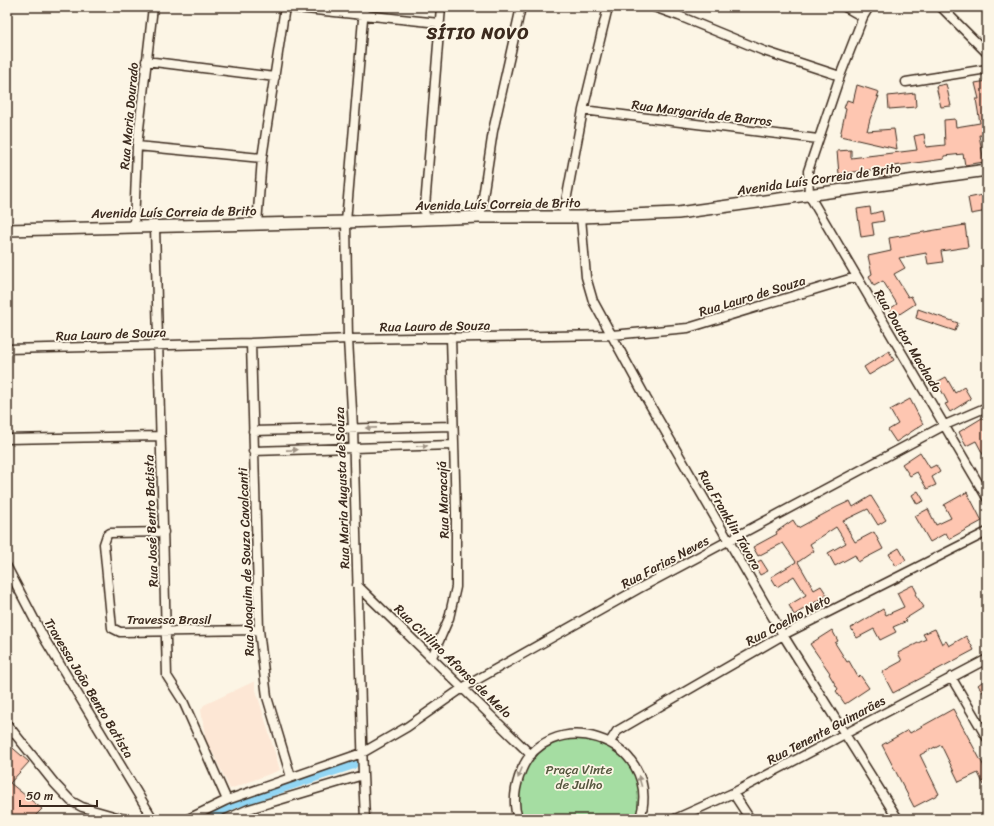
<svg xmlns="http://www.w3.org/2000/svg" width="994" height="826" viewBox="0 0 994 826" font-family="Sriracha,sans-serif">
<rect width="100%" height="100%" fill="#fcf5e5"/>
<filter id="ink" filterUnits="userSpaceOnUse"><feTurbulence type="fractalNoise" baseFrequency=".025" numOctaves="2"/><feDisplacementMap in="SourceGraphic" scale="8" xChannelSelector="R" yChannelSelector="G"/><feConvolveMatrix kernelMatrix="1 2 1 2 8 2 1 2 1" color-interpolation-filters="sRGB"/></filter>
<g filter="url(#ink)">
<path fill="#fde7d5" d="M255 681V687L280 770 230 789 213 753 207 748 201 710 204 705Z"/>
<path fill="#a5dda2" stroke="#708460" d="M568 735 610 742 640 777V819H517C513 802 517 766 532 754 542 746 557 741 568 735Z"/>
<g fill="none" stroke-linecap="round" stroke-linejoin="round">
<path stroke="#92d6f4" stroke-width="11" d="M205 819 234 803 352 764"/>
</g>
<path fill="#fec6b1" stroke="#3b2a1e" d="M987 81V136L979 135 984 162 965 165 963 154 944 156V159L887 167 888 176 879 177 877 169 839 174 837 151 851 150V158L917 150 914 136 924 134 926 147 945 145 944 120 955 119 956 127 980 123 976 99H979L975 83Z
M946 84 951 106 941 107 936 86Z
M857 85 879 92 877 97 879 96 870 119 867 131 894 129 897 149 840 136 846 109 844 108 847 100 853 102Z
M915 93 916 107 889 109 888 96Z
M987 194V211L971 214 968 198Z
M870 207 871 214 882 211 884 221 872 223 874 235 861 237 857 209Z
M965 225 968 247 941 251 943 262 928 264 926 253 899 258 905 268 894 274 908 297 911 296 915 304 895 317 890 309 897 304 883 281 874 286 869 276 872 274 868 256 891 251 889 238Z
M918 309 958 323 955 331 916 318Z
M889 351 894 360 869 375 864 367Z
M946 377 955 393 964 387 971 399 950 412 945 404 948 403 937 382Z
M910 399 923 424 896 442 888 430 898 424 890 410Z
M987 415V462L976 441 966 446 959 432Z
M920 452 930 468 936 465 940 472 932 477 936 485 927 489 917 472 910 476 902 464Z
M918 491 924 501 917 504 912 495Z
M967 492 982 521 949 539 946 533 930 542 915 516 928 509 936 525 951 518 944 505Z
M871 496 886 520 878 525 868 509 843 521 855 542 874 532 883 549 858 562 855 555 835 566 828 553 846 543 836 527 810 544 814 551 798 562 814 590 821 586 827 595 794 615 789 605 806 595 794 576 777 587 771 577 796 562 783 543 758 556 753 547 777 534 776 532 793 520 798 528 837 507 850 501 853 507Z
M899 548 906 560 896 566 889 554Z
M761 560 768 571 760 575 754 564Z
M913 585 917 593 915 594 924 607 905 619 907 621 893 627 896 632 880 640 874 629 857 638 851 628 883 609 886 615 904 607 897 593Z
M935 629 942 644 946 641 949 646 966 636 974 650 893 693 882 672 902 661 898 653 926 639 923 634Z
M832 630 838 641 835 643 847 662 849 661 858 677 860 675 869 688 845 704 836 691 838 689 829 674 830 673 810 644Z
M987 678V698L978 685Z
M953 709 987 772V791L978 773 959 782 941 745 935 748V747L920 755 939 794 914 807 882 745 908 730 910 733Z
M7 743 29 762 10 783 42 809 32 819H23L20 816 15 819 7 812Z"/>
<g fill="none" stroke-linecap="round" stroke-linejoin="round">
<defs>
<path id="street" d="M287 7 439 23
M654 7 679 16 764 51 840 76
M845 7 863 17
M869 7 863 17 840 76 808 171 809 195 987 498
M941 7 987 53
M146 61 275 77
M906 82 987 69
M583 110 818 139
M137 146 262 158
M480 217 493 131 521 7
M563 217 583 110 608 7
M581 217 586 277 593 301 646 398 783 635 898 819
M424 219 441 7
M257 224 262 158 285 7
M134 227 137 146 153 7
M155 227 167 676 183 701 227 800
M251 343 259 630 267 697 291 777
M7 349 251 343 348 339 612 335 688 328 856 277
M253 431 452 426
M7 439 160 436
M253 451 453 445
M164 532 110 533 107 535 104 544 112 628 120 632 259 630
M7 567 44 638 153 819
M357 585 531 755
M432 657 449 618 456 587V514L451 337
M951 677 987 738
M7 724 55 784 71 801 82 807 124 819
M610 742 617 731 783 635 987 532
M363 775 365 819
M733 793 750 819
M188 819 227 800 362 753 407 727 464 687 638 589 945 425 987 407
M226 819 249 809 363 775 353 428 348 339 346 222 364 7
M518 819C513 805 514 792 519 777 542 701 665 735 640 819
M675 819 733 793 987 659"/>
<path id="secondary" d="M7 230 346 222 480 217H581L678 213 987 170"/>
</defs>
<use href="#street" stroke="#3b2a1e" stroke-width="11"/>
<use href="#secondary" stroke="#3b2a1e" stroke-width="14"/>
<use href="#street" stroke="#fcf5e5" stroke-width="8"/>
<use href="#secondary" stroke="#fcf5e5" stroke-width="11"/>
</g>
<defs><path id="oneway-solid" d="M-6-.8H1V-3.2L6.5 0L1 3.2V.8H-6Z"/></defs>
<g fill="#9c9082">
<use href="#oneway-solid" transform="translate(371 428) rotate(179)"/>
<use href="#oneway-solid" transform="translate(422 446) rotate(-2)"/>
<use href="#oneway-solid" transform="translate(292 450) rotate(-1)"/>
<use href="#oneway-solid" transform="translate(520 773) rotate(112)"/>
<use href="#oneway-solid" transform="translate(640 781) rotate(-106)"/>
</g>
</g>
<g text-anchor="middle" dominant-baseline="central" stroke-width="3.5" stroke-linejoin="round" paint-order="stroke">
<g font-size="13" fill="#3b2a1e" stroke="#fcf5e5">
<text transform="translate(702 113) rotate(7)">Rua Margarida de Barros</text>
<text transform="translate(129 116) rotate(-85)">Rua Maria Dourado</text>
<text transform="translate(819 179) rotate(-8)">Avenida Luís Correia de Brito</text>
<text transform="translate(498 204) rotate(-1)">Avenida Luís Correia de Brito</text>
<text transform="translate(174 212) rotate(-1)">Avenida Luís Correia de Brito</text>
<text transform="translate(752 296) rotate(-17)">Rua Lauro de Souza</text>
<text transform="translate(435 326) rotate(-1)">Rua Lauro de Souza</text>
<text transform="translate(111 334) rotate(-2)">Rua Lauro de Souza</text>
<text transform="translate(908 341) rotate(59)">Rua Doutor Machado</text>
<text transform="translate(342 488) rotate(-92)">Rua Maria Augusta de Souza</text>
<text transform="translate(443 500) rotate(-92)">Rua Maracajá</text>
<text transform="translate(730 520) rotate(60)">Rua Franklin Távora</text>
<text transform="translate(151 521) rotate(-92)">Rua José Bento Batista</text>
<text transform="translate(246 562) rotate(-92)">Rua Joaquim de Souza Cavalcanti</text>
<text transform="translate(665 562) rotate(-28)">Rua Farias Neves</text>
<text x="169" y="619">Travessa Brasil</text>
<text transform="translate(788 620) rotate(-28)">Rua Coelho Neto</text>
<text transform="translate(453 661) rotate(44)">Rua Cirilino Afonso de Melo</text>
<text transform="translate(89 688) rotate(59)">Travessa João Bento Batista</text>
<text transform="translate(826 730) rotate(-28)">Rua Tenente Guimarães</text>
</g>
<g font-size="13" fill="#56573f" stroke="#fcf5e5">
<text x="579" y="769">Praça Vinte<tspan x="579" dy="15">de Julho</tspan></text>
</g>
<g font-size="17" font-weight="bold" letter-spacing="1" fill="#3b2a1e" stroke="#fcf5e5">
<text x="478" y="33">SÍTIO NOVO</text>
</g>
</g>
<rect width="994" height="826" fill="none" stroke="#fcf5e5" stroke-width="24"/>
<rect x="12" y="12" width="970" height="802" fill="none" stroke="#3b2a1e" stroke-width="1.5" filter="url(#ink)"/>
<path d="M20 800v6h77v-6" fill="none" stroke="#3b2a1e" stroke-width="2"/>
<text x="26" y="800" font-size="12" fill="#3b2a1e" stroke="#fcf5e5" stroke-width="3" paint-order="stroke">50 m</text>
</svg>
